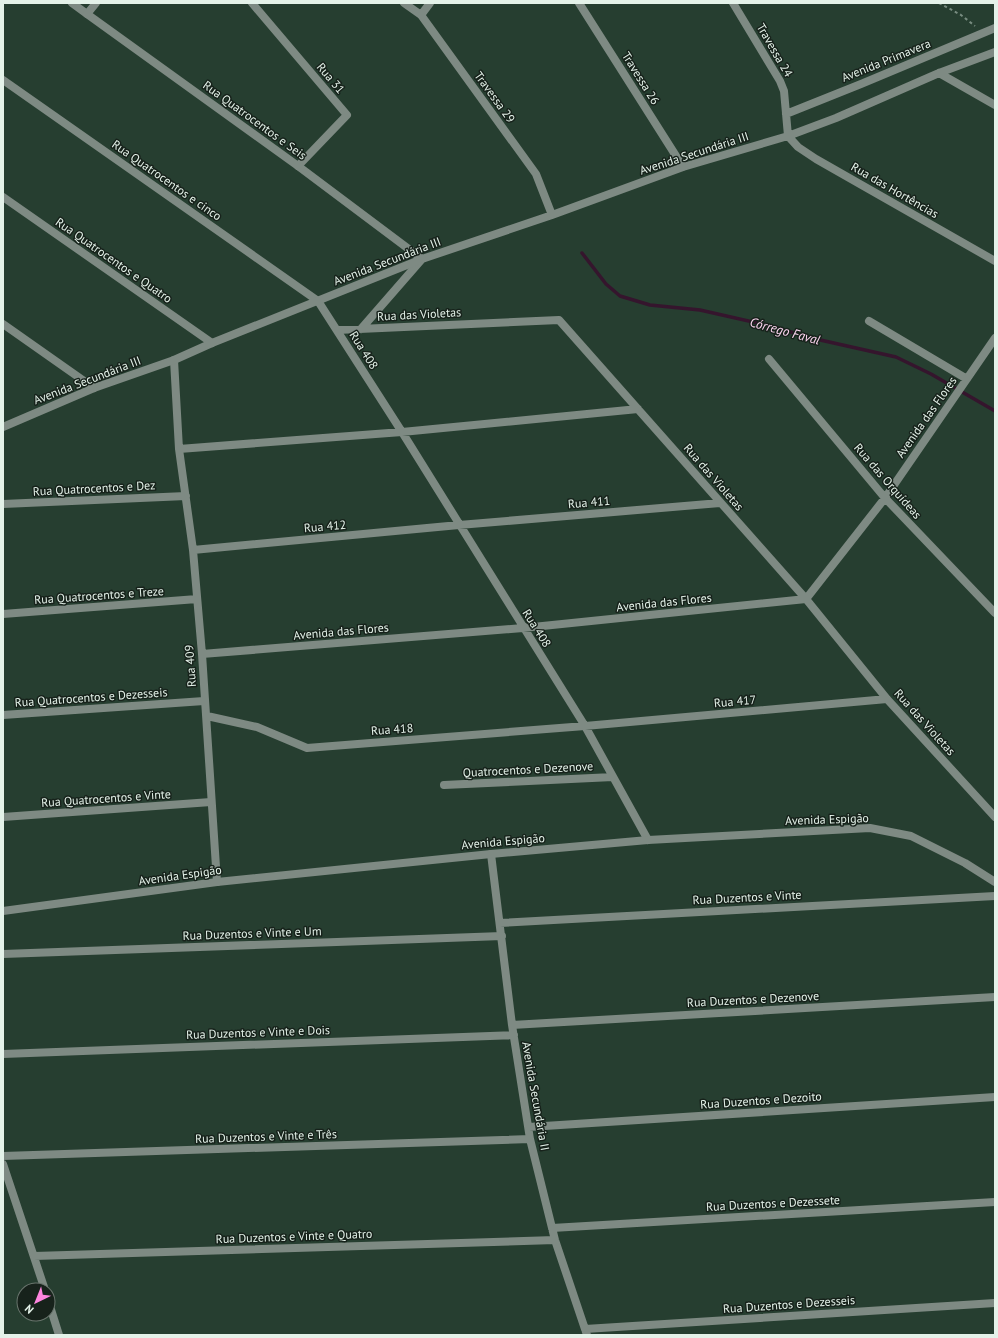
<svg xmlns="http://www.w3.org/2000/svg" width="998" height="1338" viewBox="0 0 998 1338" font-family="'PT Sans',sans-serif">
<rect width="100%" height="100%" fill="#263e30"/>
<g fill="none" stroke-linecap="round" stroke-linejoin="round">
<path stroke="#35152d" stroke-width="3.5" d="M582 253 606 284 620 296 650 305 700 310 771 326 807 337 896 357 931 374 995 411"/>
<path stroke="#788c80" stroke-width="2" stroke-dasharray="3 3" stroke-linecap="butt" d="M939 3 961 15 975 26"/>
<path stroke="#7e8a83" stroke-width="8" d="M72 3 87 14
M252 3 347 115 298 166
M404 3 421 15 536 174 552 215
M579 3 683 167
M733 3 780 81 784 91 788 136
M421 15 430 3
M939 73 995 105
M3 80 318 301 402 432 585 726 648 840
M786 114 861 84 995 28
M788 136 798 147 816 159 995 261
M3 197 212 343
M869 321 967 379
M3 324 94 388
M361 329 422 259 552 215 683 167 788 136 836 118 939 73 995 52
M337 330 559 320 806 599 887 699 995 817
M769 359 885 498 995 613
M174 360 179 449 193 550 202 654 217 882
M179 449 402 432 638 409
M3 504 186 496
M193 550 459 525 720 503
M3 614 197 599
M202 654 523 628 806 599 885 498 995 338
M3 715 204 701
M207 716 257 727 307 748 585 726 887 699
M444 785 613 777
M3 817 211 802
M491 854 512 1025 530 1139 555 1240 587 1335
M500 923 995 896
M3 954 502 936
M512 1025 995 997
M3 1054 514 1035
M529 1127 995 1097
M3 1156 530 1139
M3 1164 45 1290
M552 1228 995 1202
M34 1256 555 1240
M48 1300 59 1335
M585 1329 995 1303"/>
<path stroke="#7e8a83" stroke-width="8" d="M96 3 87 14 298 166 422 259
M3 427 94 388 174 360 212 343 422 259
M3 911 217 882 491 854 648 840 870 828 911 836 965 863 995 882"/>
</g>
<g text-anchor="middle" dominant-baseline="central" stroke-width="3" stroke-linejoin="round" paint-order="stroke">
<g font-size="12" fill="#e4f2e9" stroke="#17221b">
<text transform="translate(775 50) rotate(60)">Travessa 24</text>
<text transform="translate(886 60) rotate(-22)">Avenida Primavera</text>
<text transform="translate(331 78) rotate(50)">Rua 31</text>
<text transform="translate(641 78) rotate(58)">Travessa 26</text>
<text transform="translate(495 97) rotate(54)">Travessa 29</text>
<text transform="translate(255 120) rotate(36)">Rua Quatrocentos e Seis</text>
<text transform="translate(694 153) rotate(-18)">Avenida Secundária III</text>
<text transform="translate(167 180) rotate(35)">Rua Quatrocentos e cinco</text>
<text transform="translate(895 190) rotate(30)">Rua das Hortências</text>
<text transform="translate(114 260) rotate(35)">Rua Quatrocentos e Quatro</text>
<text transform="translate(387 261) rotate(-21)">Avenida Secundária III</text>
<text transform="translate(419 314) rotate(-3)">Rua das Violetas</text>
<text transform="translate(364 350) rotate(58)">Rua 408</text>
<text transform="translate(87 380) rotate(-21)">Avenida Secundária III</text>
<text transform="translate(926 417) rotate(-55)">Avenida das Flores</text>
<text transform="translate(714 477) rotate(49)">Rua das Violetas</text>
<text transform="translate(888 481) rotate(49)">Rua das Orquídeas</text>
<text transform="translate(94 488) rotate(-3)">Rua Quatrocentos e Dez</text>
<text transform="translate(589 502) rotate(-5)">Rua 411</text>
<text transform="translate(325 526) rotate(-5)">Rua 412</text>
<text transform="translate(99 595) rotate(-4)">Rua Quatrocentos e Treze</text>
<text transform="translate(664 602) rotate(-6)">Avenida das Flores</text>
<text transform="translate(537 628) rotate(58)">Rua 408</text>
<text transform="translate(341 631) rotate(-5)">Avenida das Flores</text>
<text transform="translate(190 666) rotate(-94)">Rua 409</text>
<text transform="translate(91 697) rotate(-4)">Rua Quatrocentos e Dezesseis</text>
<text transform="translate(735 701) rotate(-5)">Rua 417</text>
<text transform="translate(925 722) rotate(48)">Rua das Violetas</text>
<text transform="translate(392 729) rotate(-4)">Rua 418</text>
<text transform="translate(528 769) rotate(-3)">Quatrocentos e Dezenove</text>
<text transform="translate(106 798) rotate(-4)">Rua Quatrocentos e Vinte</text>
<text transform="translate(827 819) rotate(-2)">Avenida Espigão</text>
<text transform="translate(503 841) rotate(-5)">Avenida Espigão</text>
<text transform="translate(180 875) rotate(-8)">Avenida Espigão</text>
<text transform="translate(747 897) rotate(-3)">Rua Duzentos e Vinte</text>
<text transform="translate(252 933) rotate(-2)">Rua Duzentos e Vinte e Um</text>
<text transform="translate(753 999) rotate(-3)">Rua Duzentos e Dezenove</text>
<text transform="translate(258 1032) rotate(-2)">Rua Duzentos e Vinte e Dois</text>
<text transform="translate(536 1096) rotate(80)">Avenida Secundária II</text>
<text transform="translate(761 1100) rotate(-4)">Rua Duzentos e Dezoito</text>
<text transform="translate(266 1136) rotate(-2)">Rua Duzentos e Vinte e Três</text>
<text transform="translate(773 1203) rotate(-3)">Rua Duzentos e Dezessete</text>
<text transform="translate(294 1236) rotate(-2)">Rua Duzentos e Vinte e Quatro</text>
<text transform="translate(789 1304) rotate(-4)">Rua Duzentos e Dezesseis</text>
</g>
<g font-size="13" font-style="italic" fill="#fdd6f1" stroke="#17221b">
<text transform="translate(785 331) rotate(15)">Córrego Faval</text>
</g>
</g>
<rect width="998" height="1338" fill="none" stroke="#e4f2e9" stroke-width="8"/>
<g transform="translate(36 1302) rotate(223)"><circle r="19" fill="#17221b" stroke="#69756d"/>
<path d="M0-3L7 15L0 10L-7 15Z" fill="#fe85df"/>
<text y="-6" font-size="11" font-weight="bold" text-anchor="middle" fill="#e4f2e9">N</text>
</g>
</svg>
